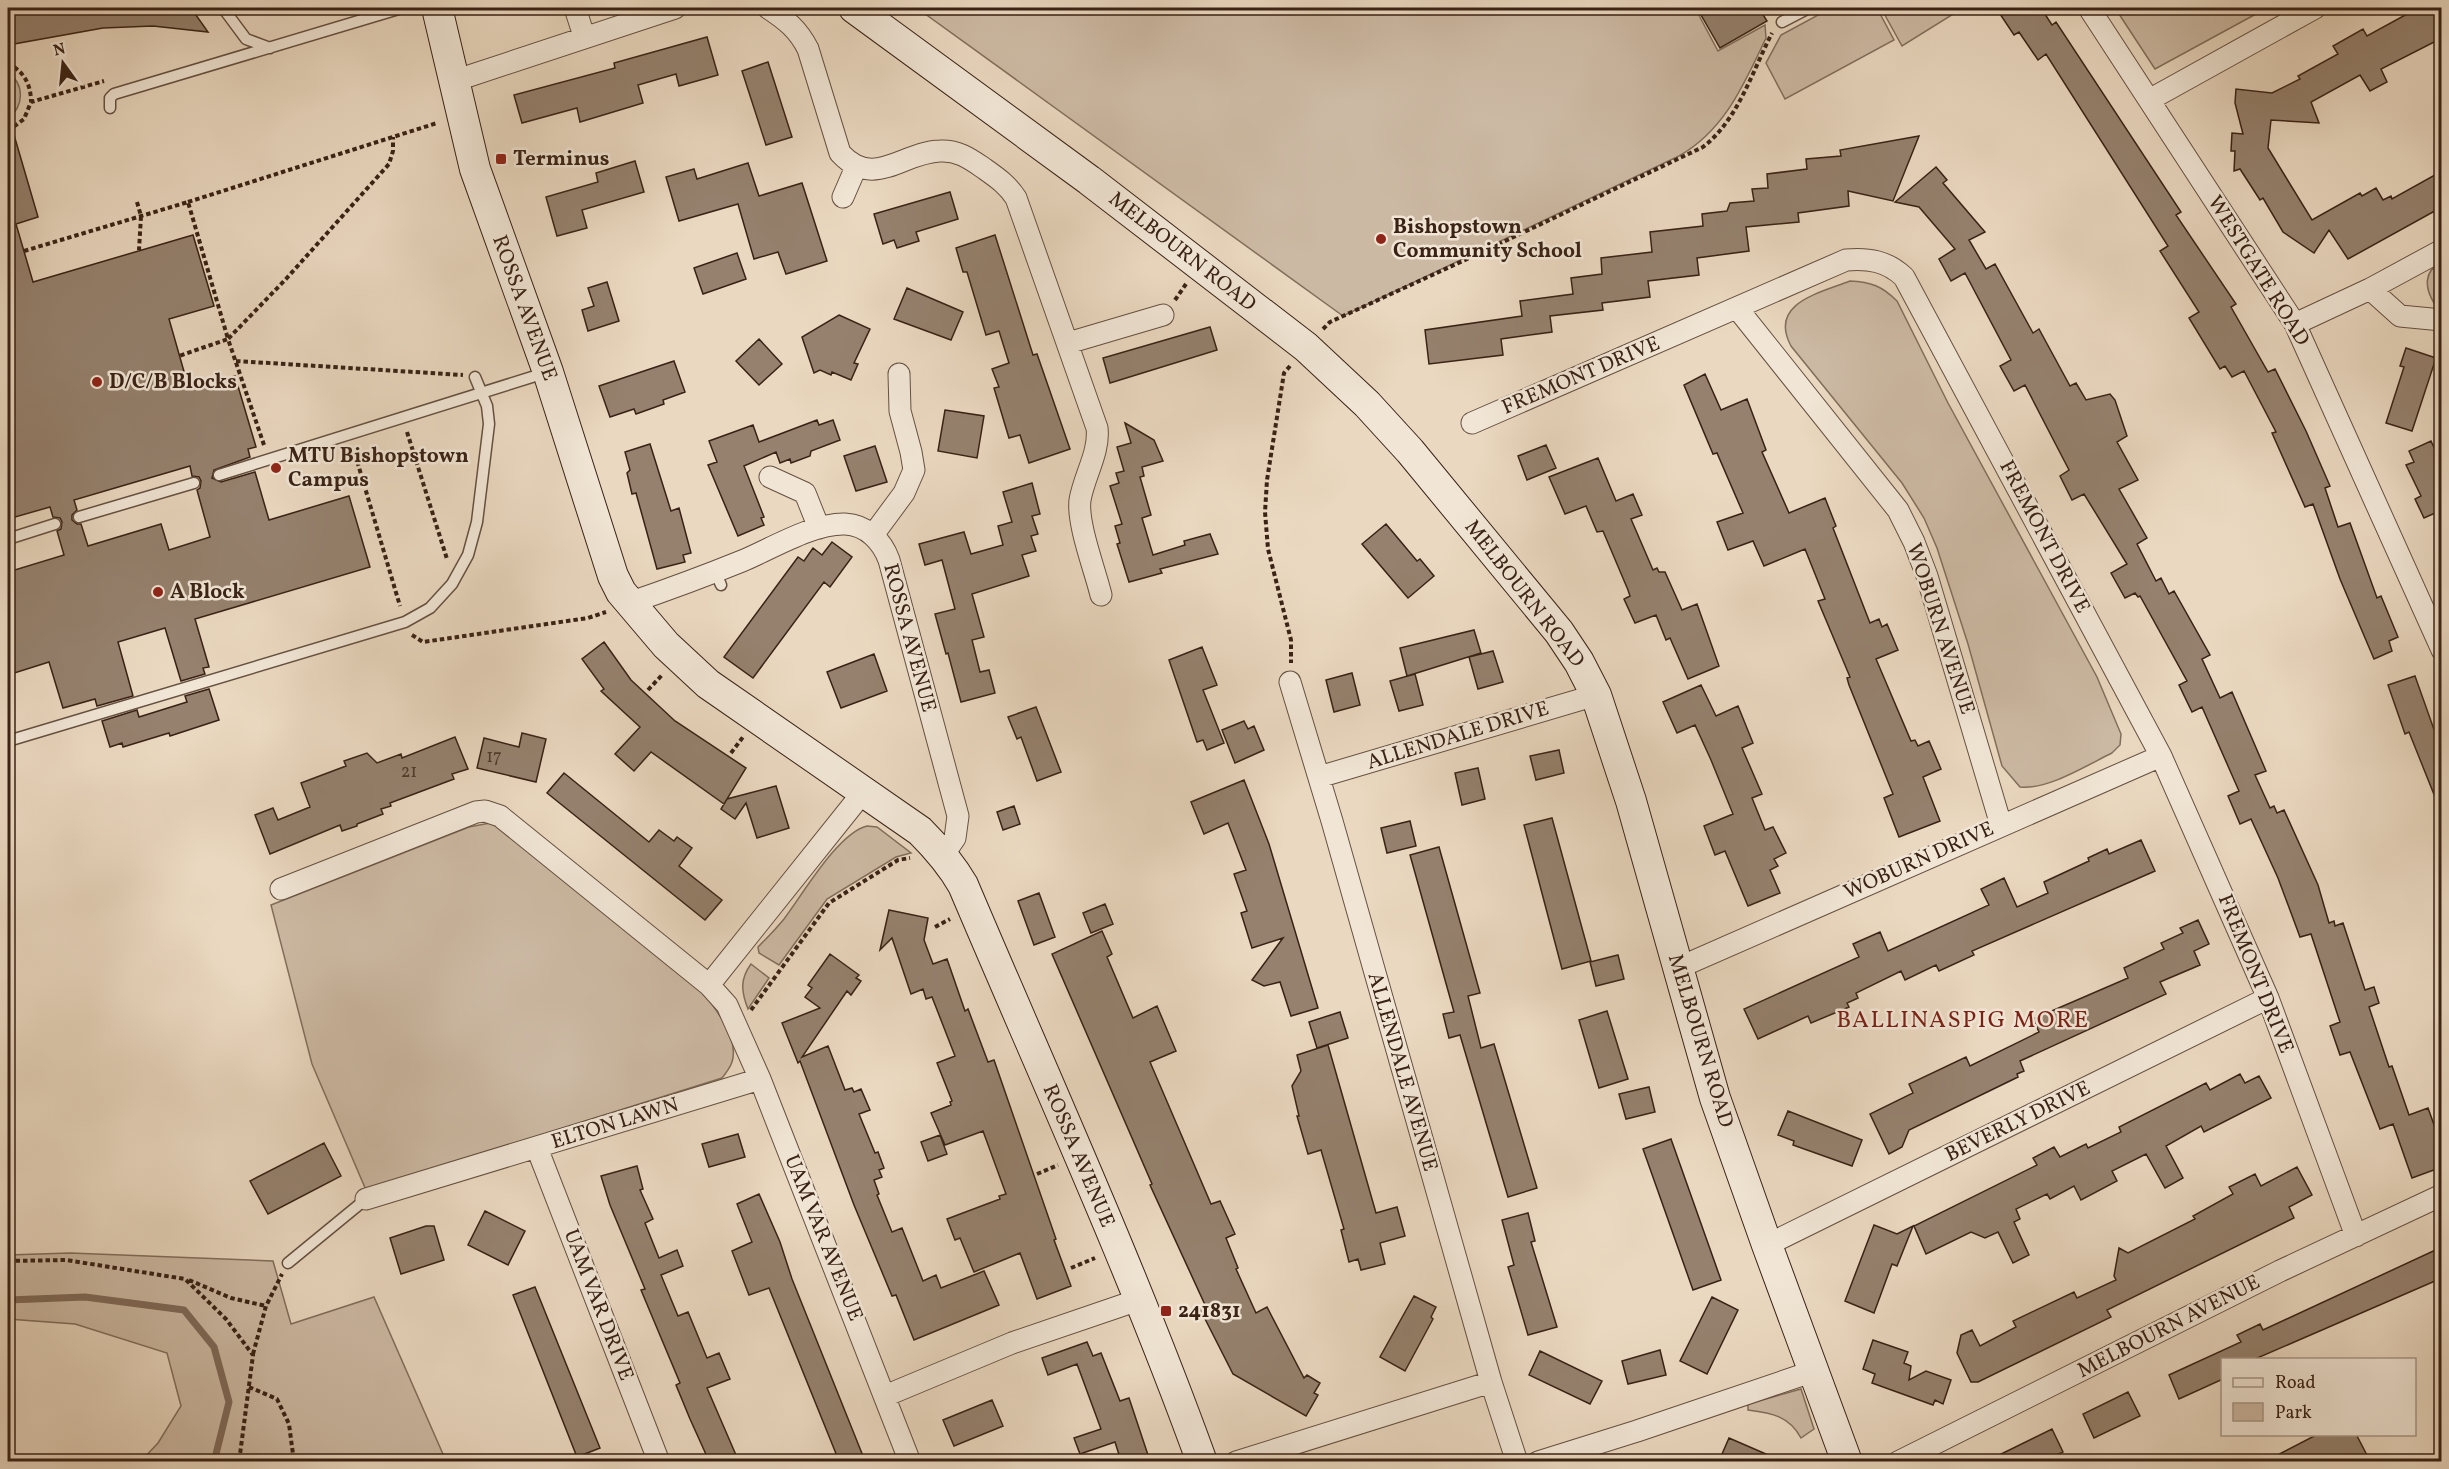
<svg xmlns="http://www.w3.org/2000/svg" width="2449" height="1469" viewBox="0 0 2449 1469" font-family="Vollkorn,serif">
<rect width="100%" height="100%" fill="#ead8c0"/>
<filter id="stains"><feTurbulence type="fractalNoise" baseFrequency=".00333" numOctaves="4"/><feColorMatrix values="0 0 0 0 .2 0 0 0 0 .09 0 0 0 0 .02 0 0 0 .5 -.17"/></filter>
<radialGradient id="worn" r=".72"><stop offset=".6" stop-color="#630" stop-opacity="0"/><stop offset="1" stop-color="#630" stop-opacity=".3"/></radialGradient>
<path fill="#ccb9a3" stroke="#826e5c" stroke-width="1.5" d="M917 8H1695L1718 51 1765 25 1766 38C1744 84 1725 130 1679 156L1343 316Z
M1831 8H1877L1894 40 1785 99 1766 63 1781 35Z
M1881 8H1963L1902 46Z
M2115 8H2267L2155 69Z
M8 73C25 84 24 107 8 118Z
M2441 262V304L2434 303C2425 288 2423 272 2441 262Z
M1850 281C1871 282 1882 286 1897 301L1948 403 2097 677 2121 734 2120 745 2112 753C2087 765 2048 790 2020 787L2002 766 1968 644 1937 548 1924 518 1902 483 1791 346C1768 303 1820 293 1850 281Z
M490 823 511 835 698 986C712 1004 740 1037 732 1062 730 1068 726 1073 722 1078L366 1190 312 1064 271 905 469 827Z
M867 826 877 827 911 853 896 857 827 899 779 965 759 953 758 947C767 938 776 929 784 919 803 894 838 833 867 826Z
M751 964 769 978 748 1009C741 991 740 979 751 964Z
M70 1253 273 1261 291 1324 374 1297 446 1461H141L158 1443 181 1406 167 1353 75 1324 8 1319V1255Z
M1801 1389 1814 1429 1801 1438C1789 1416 1772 1413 1748 1410V1404Z"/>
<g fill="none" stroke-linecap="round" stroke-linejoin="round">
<path stroke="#7f6a59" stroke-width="7" d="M8 1300 85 1297 184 1310 214 1347 229 1402 214 1462"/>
</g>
<path fill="#95816e" stroke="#392215" stroke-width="1.5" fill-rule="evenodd" d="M8 8H191L208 32 153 26 103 28 8 45Z
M1697 8H1759L1767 21 1720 48Z
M1996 8H2041L2052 25 2056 22 2181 212 2176 215 2236 304 2231 307 2268 372 2275 369 2306 431 2330 486 2325 488 2338 527 2350 523 2377 598 2381 596 2398 637 2389 641 2392 651 2374 659 2340 579 2313 504 2305 507 2272 433 2276 432 2244 371 2232 377 2225 366 2220 369 2189 318 2199 312 2160 251 2168 246 2046 54 2038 60 2019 32 2014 35Z
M2418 8H2442V38L2381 69 2387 82 2370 91 2360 75 2311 102 2319 123 2271 120 2268 148 2312 220 2360 193 2362 196 2376 188 2383 200 2391 196 2392 199 2442 171V207L2348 259 2329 230 2314 253 2283 232 2263 198 2260 200 2240 169 2234 171 2235 151H2231L2232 133 2243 134 2235 103 2236 89 2272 93 2300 79 2298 76 2338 54 2333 46 2363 29 2367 36Z
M707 37 718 75 679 86 676 74 638 85 643 103 580 122 577 108 522 123 514 95 615 68 614 63Z
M768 62 792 137 766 145 742 71Z
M12 128 38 217 16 224 33 282 193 235 214 306 169 319 189 389 235 376 256 447 248 449 250 457 214 470 212 478 221 482 255 472 269 520 349 496 370 567 195 619 209 667 203 668 205 674 181 681 165 628 118 642 133 696 97 706 95 699 63 708 49 662 8 675V572L64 555 57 531 61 529 62 522 60 518 53 517 50 507 8 519V129ZM190 466 192 476 199 477 201 481 200 488 197 490 210 537 169 550 161 524 88 546 81 524H77L72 520V515L77 510 74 500Z
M1919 136 1893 201 1848 191 1849 206 1798 213 1799 222 1746 227 1749 251 1697 258 1699 275 1648 281 1650 297 1602 303 1603 310 1550 316 1552 332 1501 339 1503 355 1429 364 1425 330 1522 316 1520 301 1573 294 1571 278 1602 274 1601 258 1652 252 1650 232 1703 226 1702 214 1727 211 1730 203 1754 201 1752 189 1768 188 1767 174 1807 169 1806 159 1841 156 1840 150Z
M635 161 644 192 582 210 587 228 557 236 546 197 598 182 596 173Z
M748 163 759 196 802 183 827 261 786 274 778 252 754 259 738 204 679 221 666 177 694 169 697 179Z
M1936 167 1947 180 1943 183 1985 232 1969 240 1986 269 1995 264 2033 333 2039 329 2070 386 2076 383 2086 400 2110 394 2115 400 2127 436 2117 442 2138 480 2119 489 2147 538 2137 544 2156 581 2161 578 2169 594 2174 591 2210 655 2202 659 2220 698 2232 692 2266 771 2255 775 2270 808 2274 806 2277 813 2284 810 2318 885 2329 923 2334 921 2335 926 2343 923 2365 990 2374 987 2379 1003 2369 1007 2389 1067 2392 1066 2409 1115 2428 1108 2442 1147V1167L2412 1178 2393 1124 2380 1129 2350 1052 2340 1055 2330 1026 2340 1022 2311 934 2300 937 2278 878 2251 819 2240 824 2228 796 2239 791 2202 707 2192 712 2179 685 2187 681 2140 596 2138 597 2135 593 2125 598 2111 573 2127 564 2084 494 2072 500 2060 476 2069 470 2025 385 2014 391 2000 366 2011 360 1965 273 1951 281 1939 259 1955 249 1919 207 1895 202Z
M950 192 958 219 916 232 919 241 897 248 894 240 883 244 874 214Z
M995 235 1033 355 1037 354 1070 449 1029 463 1020 435 1009 438 994 388 999 387 992 369 1009 363 999 331 986 335 967 272H963L956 248Z
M737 253 746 279 703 294 694 268Z
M607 282 619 321 588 331 582 310 594 306 588 288Z
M907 288 963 312 951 340 894 319Z
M839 315 870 329 854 363 858 364 851 380 832 372 831 375 820 370 814 373 802 337Z
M1210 327 1217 350 1110 383 1103 358Z
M759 339 782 364 759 385 736 361Z
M2406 348 2436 358 2412 431 2386 423 2404 367 2400 366Z
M674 361 685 392 663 400 664 404 636 414 634 409 610 417 599 386Z
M1705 374 1721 410 1747 399 1766 450 1762 452 1789 513 1825 498 1836 526 1833 528 1870 623 1879 619 1882 627 1887 624 1898 650 1876 659 1911 741 1915 740 1918 746 1929 741 1941 769 1923 777 1940 821 1899 837 1884 798 1893 794 1849 685 1847 678 1850 677 1818 601 1825 599 1805 549 1764 566 1753 541 1728 550 1717 522 1743 513 1717 453 1713 454 1684 385Z
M945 410 984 416 977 458 938 451Z
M817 420 819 425 833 420 840 440 811 451 810 456 791 463 790 459 780 463 776 452 744 466 764 517 761 518 764 525 738 536 708 465 717 462 709 441 753 425 759 442Z
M1125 423 1154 440 1163 461 1142 467 1144 476 1140 477 1151 515 1142 518 1153 555 1185 545 1184 541 1210 534 1218 554 1160 569 1162 573 1129 582 1117 544 1120 543 1115 526 1122 524 1110 486 1119 483 1116 473 1124 471 1117 447 1131 443Z
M2431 441 2442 465V510L2424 518 2415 499 2421 496 2406 465 2414 462 2409 451Z
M650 444 671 511 679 508 691 553 683 555 685 562 657 569 636 493 632 494 627 473 630 470 625 452Z
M1546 445 1556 468 1527 480 1518 456Z
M875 446 887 482 856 491 844 456Z
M1598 458 1616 501 1633 494 1642 515 1631 519 1653 570 1657 568 1659 572H1665L1682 610 1697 604 1719 666 1688 679 1670 638 1666 640 1656 615 1635 623 1624 599 1630 596 1628 590 1603 531 1597 532 1586 506 1565 514 1549 477Z
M1032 483 1040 514 1032 516 1038 534 1031 536 1036 551 1022 555 1029 576 972 594 984 637 972 640 980 672 989 670 995 693 961 702 948 653 946 654 935 614 955 609 942 560 925 565 919 544 964 532 971 554 1003 545 998 526 1012 522 1003 492Z
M1386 524 1417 561 1420 559 1434 576 1408 598 1362 544Z
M832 542 852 557 830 587 824 582 753 678 724 657 798 557 804 561 813 548 822 555Z
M1474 630 1481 653 1407 676 1400 648Z
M604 642 631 680 675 721 746 768 724 804 651 752 634 771 615 754 640 727 601 691 604 689 582 659Z
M1202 647 1217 685 1203 690 1224 743 1207 750 1203 740 1197 742 1169 660Z
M1493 651 1503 682 1478 689 1469 657Z
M874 654 887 691 841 708 827 672Z
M1352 673 1360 705 1334 712 1326 680Z
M1415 674 1423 705 1399 711 1390 681Z
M2415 676 2442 752 2441 812 2409 732 2405 734 2388 685Z
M1701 685 1716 716 1738 706 1753 743 1742 748 1762 794 1752 798 1765 830 1773 827 1786 853 1774 859 1778 866 1770 870 1780 893 1748 906 1725 851 1715 855 1704 826 1733 814 1711 760 1695 725 1677 733 1663 702Z
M209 689 219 720 170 736 169 733 123 747 122 743 110 747 102 721 137 710 139 717 187 702 185 696Z
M1036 707 1061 772 1037 781 1021 737 1017 739 1008 717Z
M1244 721 1248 729 1254 726 1264 750 1235 763 1222 730Z
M522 733 546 739 536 782 477 768 484 738 519 747Z
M455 737 468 769 452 774 454 779 390 803 391 806 381 809 383 814 357 824V826L342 831 340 825 270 854 255 815 273 808 278 820 310 807 301 783 346 766 344 761 367 753 377 763 401 754 402 758Z
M1559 750 1564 773 1536 780 1530 756Z
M1478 768 1485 799 1462 805 1455 773Z
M564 773 649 842 659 830 674 841 677 837 692 848 679 866 722 900 705 920 547 793Z
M1244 780 1269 844 1318 1008 1291 1016 1280 982 1264 986 1252 980 1283 938 1252 948 1241 913 1247 911 1234 874 1246 870 1228 823 1204 834 1191 802Z
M776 786 789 828 757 838 746 803 735 819 721 809 727 799Z
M1014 806 1020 824 1003 830 997 812Z
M1552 818 1591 961 1562 969 1524 825Z
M1410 821 1416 846 1387 853 1381 828Z
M2141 840 2155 871 1972 951 1974 955 1939 971 1936 965 1905 980 1901 971 1856 993 1858 998 1847 1003 1849 1007 1811 1023 1808 1016 1758 1039 1744 1009 1859 957 1853 944 1880 932 1888 951 1989 905 1981 889 2004 878 2017 907 2048 893 2044 882 2089 861 2088 858 2107 849 2109 854Z
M1439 847 1480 993 1468 996 1481 1048 1494 1044 1537 1188 1508 1197 1460 1035 1449 1038 1443 1014 1454 1012 1410 855Z
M1039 893 1055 937 1034 945 1018 901Z
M1105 904 1113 924 1091 933 1083 913Z
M889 910 928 918 924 940 933 964 947 959 965 1011 968 1009 988 1062 994 1060 1056 1239 1054 1240 1071 1286 1037 1299 1020 1253 974 1272 960 1238 955 1240 947 1219 1000 1199 999 1196 1006 1194 983 1131 945 1145 931 1113 951 1105 950 1102 952 1101 937 1063 955 1056 932 997 926 999 923 989 911 994 892 938 880 950Z
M2198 920 2209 944 2194 951 2200 965 2160 982 2166 994 2020 1061 2024 1071 2017 1074 2018 1077 1909 1130 1902 1147 1889 1154 1870 1114 1913 1093 1909 1084 1966 1057 1970 1066 2039 1032 2033 1019 2128 978 2124 968 2164 949 2161 943 2183 933 2180 928Z
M1102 931 1112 954 1107 957 1133 1018 1157 1006 1176 1051 1150 1062 1211 1204 1220 1201 1235 1234 1226 1238 1238 1268 1236 1269 1256 1313 1267 1307 1304 1378 1307 1375 1320 1383 1314 1393 1318 1395 1306 1416 1233 1374 1200 1309 1206 1307 1150 1185 1152 1184 1052 954Z
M830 954 859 975 856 978 861 981 851 995 847 991 802 1057 828 1046 845 1090 852 1088 854 1092 861 1089 870 1110 859 1114 875 1153 878 1152 884 1168 879 1170 882 1177 874 1180 879 1194 877 1195 892 1232 902 1228 923 1281 936 1275 941 1288 984 1271 999 1305 914 1340 896 1295 892 1296 854 1205 800 1061 798 1063 782 1023 820 1008 805 997 812 988 808 985Z
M1618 955 1624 979 1596 986 1590 962Z
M1607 1011 1628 1079 1599 1088 1579 1020Z
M1340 1012 1348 1038 1317 1048 1309 1022Z
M1328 1045 1376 1213 1397 1207 1405 1236 1380 1243 1385 1264 1361 1270 1358 1259 1349 1262 1341 1230 1344 1229 1321 1150 1308 1154 1297 1116H1299L1292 1086 1301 1071 1297 1055Z
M2240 1074 2245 1083 2259 1076 2271 1098 2204 1132 2201 1126 2166 1146 2183 1178 2165 1188 2146 1154 2112 1171 2117 1181 2081 1200 2074 1186 2050 1199 2047 1194 2016 1209 2020 1219 2014 1222 2029 1255 2013 1263 1998 1232 1985 1238 1971 1232 1926 1254 1914 1226 2037 1165 2033 1158 2054 1147 2060 1157 2086 1144 2088 1148 2121 1132 2119 1127 2206 1083 2210 1090Z
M1649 1087 1655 1112 1626 1119 1619 1094Z
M1788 1111 1862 1140 1852 1166 1793 1145 1794 1141 1778 1135Z
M738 1134 745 1157 709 1167 702 1144Z
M940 1135 947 1154 928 1161 921 1142Z
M1671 1139 1721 1280 1693 1290 1643 1149Z
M324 1143 341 1176 268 1214 250 1181Z
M637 1166 643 1189 640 1190 653 1219 645 1223 659 1258 677 1250 683 1266 661 1275 678 1316 688 1312 707 1358 719 1353 730 1379 707 1388 736 1455 721 1461H709L690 1419 676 1385 680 1383 641 1290 645 1289 610 1205 601 1176Z
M2297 1167 2312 1195 2289 1207 2294 1218 2107 1310 2111 1317 1978 1382H1971L1957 1353 1961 1335 1972 1330 1980 1346 2016 1327 2013 1321 2074 1292 2077 1298 2116 1280 2114 1276 2119 1248 2128 1253 2195 1219 2193 1216 2233 1194 2229 1187 2255 1174 2261 1186Z
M759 1194 780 1242 792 1279 865 1461H839L769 1288 749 1295 732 1251 752 1242 737 1204Z
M485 1211 525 1231 508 1265 468 1245Z
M1528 1213 1535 1241 1531 1242 1557 1327 1528 1335 1508 1267 1514 1265 1502 1220Z
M1874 1225 1897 1234 1913 1226 1897 1266 1892 1264 1874 1313 1845 1301Z
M426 1226H434L444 1260 401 1274 390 1238Z
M2442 1247V1278L2255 1359H2223V1379L2179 1399 2169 1375 2241 1342 2237 1335 2260 1324 2263 1330Z
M535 1287 600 1448 577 1457 513 1295Z
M1414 1296 1436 1307 1431 1317 1433 1319 1405 1371 1380 1357Z
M1712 1297 1738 1310 1707 1374 1680 1361Z
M1873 1340 1908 1352 1904 1363 1911 1366 1909 1380 1926 1371 1951 1380 1943 1404 1935 1400 1933 1405 1872 1383 1875 1374 1863 1369Z
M1087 1342 1093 1356 1101 1353 1120 1401 1129 1398 1150 1461H1121L1115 1442 1080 1454 1074 1438 1101 1429 1077 1364 1048 1375 1042 1358Z
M1660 1350 1666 1375 1628 1384 1622 1361Z
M1540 1351 1602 1381 1590 1404 1529 1375Z
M2128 1392 2140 1416 2094 1438 2083 1414Z
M992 1400 1003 1426 954 1446 943 1420Z
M2052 1429 2063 1452 2044 1461H1987Z
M2318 1434H2356L2370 1461H2266Z
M1729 1438 1782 1461H1719Z"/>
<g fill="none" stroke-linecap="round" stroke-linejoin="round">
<defs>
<path id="lane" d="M223 8 246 39 270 48
M1782 22 1809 8
M110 108V98L114 94 402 8
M219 475 548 372
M79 517 194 483
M8 539 55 524
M715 571 721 585
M8 741 405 622 430 608 452 584 468 555 477 522 489 424 487 406 475 377
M288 1263 366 1199"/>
<path id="street" d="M575 8 584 36
M768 8C786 20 798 29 808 49L840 153C874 190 902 152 940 151 957 150 969 158 982 167 996 177 1007 184 1016 198L1097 428C1100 452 1084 476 1080 500 1077 524 1095 570 1101 595
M2089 8 2295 324 2442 650
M454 81 675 8
M2149 100 2315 8
M843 197 856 167
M2370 289 2442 250
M1737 308 1898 510 1914 542 1927 576 2001 825
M2295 324 2370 289 2400 316 2442 320
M1068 343 1163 315
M1472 423 1846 260C1869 258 1887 261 1904 277L2161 756 2268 998 2356 1236
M770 477 805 493 819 528
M873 535 904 493 914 470 911 452 900 411 899 374
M629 603C667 590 705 576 742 561 771 549 813 523 845 524 867 525 882 541 889 560L958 816 955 838 944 854
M1290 682 1332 821 1491 1382 1517 1462
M1319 777 1596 695
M281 889 476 812 485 811 500 816 709 985 727 1005 760 1079 366 1199
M1678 968 2161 756
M709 985 864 791
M760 1079 910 1462
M537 1148 659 1462
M1767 1245 2268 998
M885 1396 1012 1343 1138 1300
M1236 1462 1491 1382
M1538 1462 1637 1431 1814 1371
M1898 1462 2280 1271 2442 1195"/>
<path id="secondary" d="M437 8 475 169 548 372 613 576 621 592 666 645 708 684 920 831C937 848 951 864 963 885 1044 1076 1131 1266 1202 1462
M854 8 1089 180 1306 347 1367 404 1410 451 1559 632 1579 662 1596 695 1631 801 1715 1098 1767 1245 1847 1462"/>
</defs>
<use href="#lane" stroke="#655040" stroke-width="13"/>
<use href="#street" stroke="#655040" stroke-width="23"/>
<use href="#secondary" stroke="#392215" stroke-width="32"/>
<path stroke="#392215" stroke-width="4" stroke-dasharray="4.5 3" stroke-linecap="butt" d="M8 63C24 72 31 84 31 102
M8 131 24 119 31 102 104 81
M137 202 141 216 139 250
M188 202 437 123
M24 251 188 202 228 339 179 356
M1175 300 1186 284
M1323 329 1330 322 1480 253 1703 147C1738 120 1752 72 1772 33
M236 361 463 375
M1290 366 1284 373 1267 480 1265 512 1268 549 1291 640V663
M407 432 447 559
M264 445 228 339 286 279 389 164 393 151V137
M350 449 355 454 400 606
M412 635 423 642 588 618 606 612
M648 690 662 675
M731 753 743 737
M935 927 950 919
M751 1010 829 903 898 860 910 858
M1037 1174 1058 1165
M8 1261 66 1260 185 1279 226 1319 253 1355 239 1462
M1071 1268 1095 1258
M189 1280 231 1298 266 1306
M253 1354 266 1306 282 1274
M249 1387 277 1399 289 1424 294 1462"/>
<use href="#lane" stroke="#f1e6d6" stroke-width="10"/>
<use href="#street" stroke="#f1e6d6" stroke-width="21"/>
<use href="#secondary" stroke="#f1e6d6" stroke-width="30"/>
</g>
<g fill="#8f2418" stroke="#f1e6d6" stroke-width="2">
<rect x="495" y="153" width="12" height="12" rx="3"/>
<circle cx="1381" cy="239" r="6"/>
<circle cx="97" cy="382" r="6"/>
<circle cx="276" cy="468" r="6"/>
<circle cx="158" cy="592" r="6"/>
<rect x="1160" y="1305" width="12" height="12" rx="3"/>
</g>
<g text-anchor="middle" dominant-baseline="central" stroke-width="5" stroke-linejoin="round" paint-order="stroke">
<g font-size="18" fill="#503a2b">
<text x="494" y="757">17</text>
<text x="409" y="772">21</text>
</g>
<g font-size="21" font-weight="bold" fill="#392215" stroke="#f1e6d6" text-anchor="start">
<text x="513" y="159">Terminus</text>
<text x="1393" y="227">Bishopstown<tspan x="1393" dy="24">Community School</tspan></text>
<text x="109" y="382">D/C/B Blocks</text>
<text x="288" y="456">MTU Bishopstown<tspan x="288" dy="24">Campus</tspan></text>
<text x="170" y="592">A Block</text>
<text x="1178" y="1311">241831</text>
</g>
<g font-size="21" fill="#392215" stroke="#f1e6d6">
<text transform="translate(1182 252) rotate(38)">MELBOURN ROAD</text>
<text transform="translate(2258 271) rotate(58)">WESTGATE ROAD</text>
<text transform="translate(524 308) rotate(70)">ROSSA AVENUE</text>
<text transform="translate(1581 376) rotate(-23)">FREMONT DRIVE</text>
<text transform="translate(2044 537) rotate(62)">FREMONT DRIVE</text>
<text transform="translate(1524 594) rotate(52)">MELBOURN ROAD</text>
<text transform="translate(1940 629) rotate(72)">WOBURN AVENUE</text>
<text transform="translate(909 638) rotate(75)">ROSSA AVENUE</text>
<text transform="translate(1458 736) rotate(-17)">ALLENDALE DRIVE</text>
<text transform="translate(1919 861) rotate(-24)">WOBURN DRIVE</text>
<text transform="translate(2255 974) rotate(68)">FREMONT DRIVE</text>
<text transform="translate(1700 1041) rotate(73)">MELBOURN ROAD</text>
<text transform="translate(1402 1072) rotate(74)">ALLENDALE AVENUE</text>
<text transform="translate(2018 1122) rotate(-26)">BEVERLY DRIVE</text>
<text transform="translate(615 1124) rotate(-17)">ELTON LAWN</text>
<text transform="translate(1078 1156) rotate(67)">ROSSA AVENUE</text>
<text transform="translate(823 1238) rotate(68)">UAM VAR AVENUE</text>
<text transform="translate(598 1305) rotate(69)">UAM VAR DRIVE</text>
<text transform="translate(2169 1327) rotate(-27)">MELBOURN AVENUE</text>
</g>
<g font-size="24" letter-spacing="1.5" fill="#7a1f14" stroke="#f1e6d6">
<text x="1963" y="1021">BALLINASPIG MORE</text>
</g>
</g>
<rect width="2449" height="1469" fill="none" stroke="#ead8c0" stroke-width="30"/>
<rect x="9" y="9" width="2431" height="1451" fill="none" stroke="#392215" stroke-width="3"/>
<rect x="15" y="15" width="2419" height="1439" fill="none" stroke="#392215" stroke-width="1.5"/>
<rect x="2221" y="1358" width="195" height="78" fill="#f1e6d6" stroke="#a79889" stroke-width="1.5"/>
<rect x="2233" y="1378" width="30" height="9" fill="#f1e6d6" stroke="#a79889" stroke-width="1.5"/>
<text x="2275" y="1388" font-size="18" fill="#392215">Road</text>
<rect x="2233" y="1403" width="30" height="18" fill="#ccb9a3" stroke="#a79889" stroke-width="1.5"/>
<text x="2275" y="1418" font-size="18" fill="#392215">Park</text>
<g transform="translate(63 63) rotate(345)" stroke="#f1e6d6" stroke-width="4.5" paint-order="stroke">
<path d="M0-4.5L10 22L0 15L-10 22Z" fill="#392215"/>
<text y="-9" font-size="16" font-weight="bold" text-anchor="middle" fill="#392215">N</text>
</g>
<rect width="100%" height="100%" filter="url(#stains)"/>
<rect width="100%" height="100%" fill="url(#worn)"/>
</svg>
